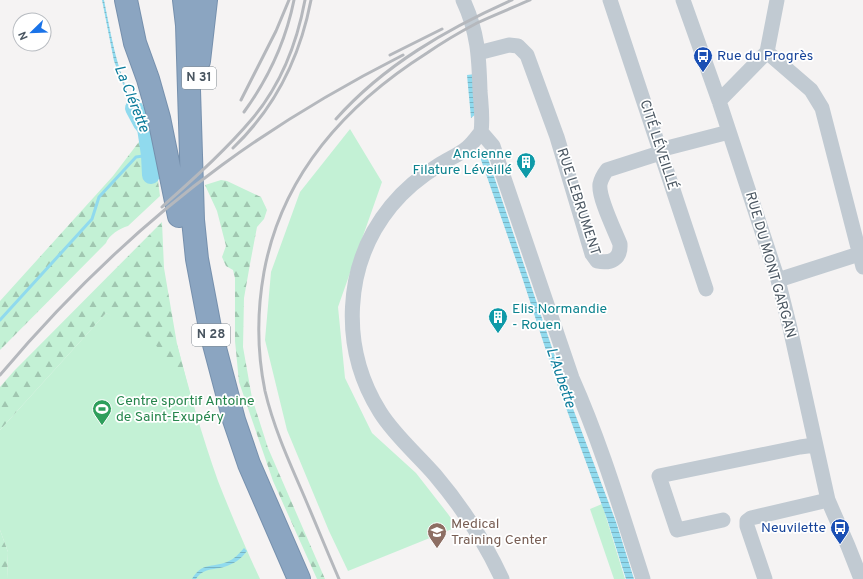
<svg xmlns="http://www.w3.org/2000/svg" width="863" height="579" viewBox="0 0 863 579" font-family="Overpass,sans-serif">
<defs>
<pattern id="forest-firs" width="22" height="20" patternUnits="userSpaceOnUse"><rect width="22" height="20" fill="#c3f1d5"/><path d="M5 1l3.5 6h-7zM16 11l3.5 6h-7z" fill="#a0c6b0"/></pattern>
<pattern id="water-rules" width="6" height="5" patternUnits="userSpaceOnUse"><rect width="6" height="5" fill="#90daee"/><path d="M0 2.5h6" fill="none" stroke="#78b4c4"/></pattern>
</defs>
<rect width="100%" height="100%" fill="#f5f3f3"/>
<path fill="#c3f1d5" d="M350 129 382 182 338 307 345 378 372 433 416 473 448 514 457 527 348 571 329 531 287 430 265 340 271 272 300 192Z
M106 313 177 344C189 390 202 436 218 481 231 514 245 547 260 579H7L8 552 0 530V430Z
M602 504 625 579H614L590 509Z"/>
<path fill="url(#forest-firs)" d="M151 126 160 196 128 226C120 228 109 235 106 243L0 350V301L113 176Z
M221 180 227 181 261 197 267 210 264 219 257 227 250 264 244 298 243 347 252 398 268 448 325 579H317L273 481 239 382 235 341V278L233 270 226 266 222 257 226 246 217 211 205 185Z
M162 222 164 268 177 344 190 394 168 359 150 339 106 313 0 430V387L14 371Z
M0 530 8 552 7 579H0Z"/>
<path fill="url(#water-rules)" d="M102 0H104C112 40 117 72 136 109 139 115 141 123 147 126L145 130 131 105 114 61Z
M475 74 476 114 471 118 467 75Z
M486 153 569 398 616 522 634 579H626L607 519 555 378 522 277 480 157Z
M244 548 247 551C241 559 234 564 224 567 213 570 203 568 196 579H192C202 562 211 568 227 562 234 559 239 554 244 548Z"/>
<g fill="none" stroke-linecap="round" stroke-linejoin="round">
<path stroke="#90daee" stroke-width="3" d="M0 320 92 219 99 197 136 157 150 155"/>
<path stroke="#90daee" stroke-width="18" d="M134 108 142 123 146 128 150 155 151 175"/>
<defs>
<path id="highway" d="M126 0 135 43 148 79 159 118 179 216
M184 0 187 25 193 220 197 259 211 333 234 420 249 464 299 579
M199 61 206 0"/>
</defs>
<use href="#highway" stroke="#7690ad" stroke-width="24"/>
<path stroke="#c1cad2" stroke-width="15" d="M463 0C478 32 479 57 480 91 481 105 483 118 481 132
M610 0 706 289
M683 0 719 101 778 280 790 328 828 500 848 546 861 579
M767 52 811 90 822 108 863 267
M478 53 509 45 518 46 527 55 557 137 592 254 597 261C611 264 621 259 620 244 615 231 598 197 600 184 601 179 604 174 607 170L660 153 667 148 729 132
M719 101 767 52 777 0
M481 132C477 137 473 143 467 148 459 155 448 159 439 165 421 176 404 190 391 206 343 265 340 348 380 412 395 436 417 454 435 475 462 507 485 542 502 579
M481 132 493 146 572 378C601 443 621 511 643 579
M778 280 859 254
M723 520 677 530 659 476 800 447 815 445
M765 579 747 526V521L751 518 828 500"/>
<use href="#highway" stroke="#8ba5c1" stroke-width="22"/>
<path stroke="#b5b8bd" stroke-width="3" d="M390 55 442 29
M241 100 276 31 289 0
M244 112C268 79 286 40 294 0
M336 119C384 65 447 29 512 0
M233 148C275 108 300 57 311 0
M162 207C193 179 225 151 252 119 280 86 297 43 305 0
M0 375C65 298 140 225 222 165 278 124 340 87 403 55
M339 579C326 549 314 519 301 489 287 457 273 425 265 391 257 352 257 311 264 272 282 174 345 105 427 53 443 42 460 32 477 23 494 15 512 8 530 0"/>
</g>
<defs>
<symbol id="bus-pin" viewBox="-11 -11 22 30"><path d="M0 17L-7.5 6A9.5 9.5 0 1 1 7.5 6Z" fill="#1a4fb4" stroke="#fff"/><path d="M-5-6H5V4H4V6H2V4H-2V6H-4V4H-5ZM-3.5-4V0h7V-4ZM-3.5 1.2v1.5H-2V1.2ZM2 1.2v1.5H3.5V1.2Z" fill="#fff"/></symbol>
<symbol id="building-pin" viewBox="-11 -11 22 30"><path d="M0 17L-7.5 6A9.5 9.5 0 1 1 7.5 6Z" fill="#0f9aa8" stroke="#fff"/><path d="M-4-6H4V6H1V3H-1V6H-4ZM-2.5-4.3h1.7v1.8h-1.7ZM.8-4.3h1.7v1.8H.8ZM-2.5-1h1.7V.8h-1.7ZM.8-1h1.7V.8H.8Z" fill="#fff"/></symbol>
<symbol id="stadium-pin" viewBox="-11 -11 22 30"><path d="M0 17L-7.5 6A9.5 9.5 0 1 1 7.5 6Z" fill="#2e9e5b" stroke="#fff"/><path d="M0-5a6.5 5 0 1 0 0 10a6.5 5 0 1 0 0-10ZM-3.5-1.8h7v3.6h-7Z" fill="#fff"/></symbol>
<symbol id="university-pin" viewBox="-11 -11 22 30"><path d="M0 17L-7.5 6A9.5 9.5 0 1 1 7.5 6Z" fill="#8d6e63" stroke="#fff"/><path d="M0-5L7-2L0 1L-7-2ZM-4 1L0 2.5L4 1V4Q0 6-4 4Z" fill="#fff"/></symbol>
</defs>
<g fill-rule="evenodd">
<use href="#bus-pin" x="692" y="45" width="22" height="30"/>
<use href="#building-pin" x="515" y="151" width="22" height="30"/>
<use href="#building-pin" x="487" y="306" width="22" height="30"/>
<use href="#stadium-pin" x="91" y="398" width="22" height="30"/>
<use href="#bus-pin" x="829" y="517" width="22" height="30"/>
<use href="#university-pin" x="426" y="521" width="22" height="30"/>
</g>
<g text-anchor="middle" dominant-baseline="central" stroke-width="3.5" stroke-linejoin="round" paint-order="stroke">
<g fill="#fff" stroke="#808990" stroke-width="1">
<rect x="182" y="67" width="34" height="22" rx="3"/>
<rect x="192" y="324" width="38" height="22" rx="3"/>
</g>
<g font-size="13" font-weight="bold" fill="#4a5661">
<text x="199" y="78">N 31</text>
<text x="211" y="335">N 28</text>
</g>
<g font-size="14" fill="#164399" stroke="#fff" text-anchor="start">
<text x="717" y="56">Rue du Progrès</text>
<text x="826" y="528" text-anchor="end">Neuvilette</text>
</g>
<g font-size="14" fill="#4a5661" stroke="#fff">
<text transform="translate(658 145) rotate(72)">CITÉ LÉVEILLÉ</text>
<text transform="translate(578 202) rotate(72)">RUE LEBRUMENT</text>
<text transform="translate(770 265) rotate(74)">RUE DU MONT GARGAN</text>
</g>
<g font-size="14" fill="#0d838f" stroke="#fff" text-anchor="end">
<text x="512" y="154">Ancienne<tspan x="512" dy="16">Filature Léveillé</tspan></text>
<text x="512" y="309" text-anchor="start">Elis Normandie<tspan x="512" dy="16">- Rouen</tspan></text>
</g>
<g font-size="14" fill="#27864d" stroke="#fff" text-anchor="start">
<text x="116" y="401">Centre sportif Antoine<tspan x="116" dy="16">de Saint-Exupéry</tspan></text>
</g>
<g font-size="14" fill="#785e54" stroke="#fff" text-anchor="start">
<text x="451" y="524">Medical<tspan x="451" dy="16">Training Center</tspan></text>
</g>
<g font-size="15" font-style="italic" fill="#0c7c9b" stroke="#fff">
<text transform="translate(131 99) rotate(68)">La Clérette</text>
<text transform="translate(560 378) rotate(71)">L'Aubette</text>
</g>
</g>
<g transform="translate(32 32) rotate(247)"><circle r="19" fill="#ffffff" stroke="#b7bbc0"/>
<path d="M0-3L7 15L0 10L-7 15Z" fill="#1a73e8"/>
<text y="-6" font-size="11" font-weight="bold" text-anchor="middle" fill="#4a5661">N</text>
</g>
</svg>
